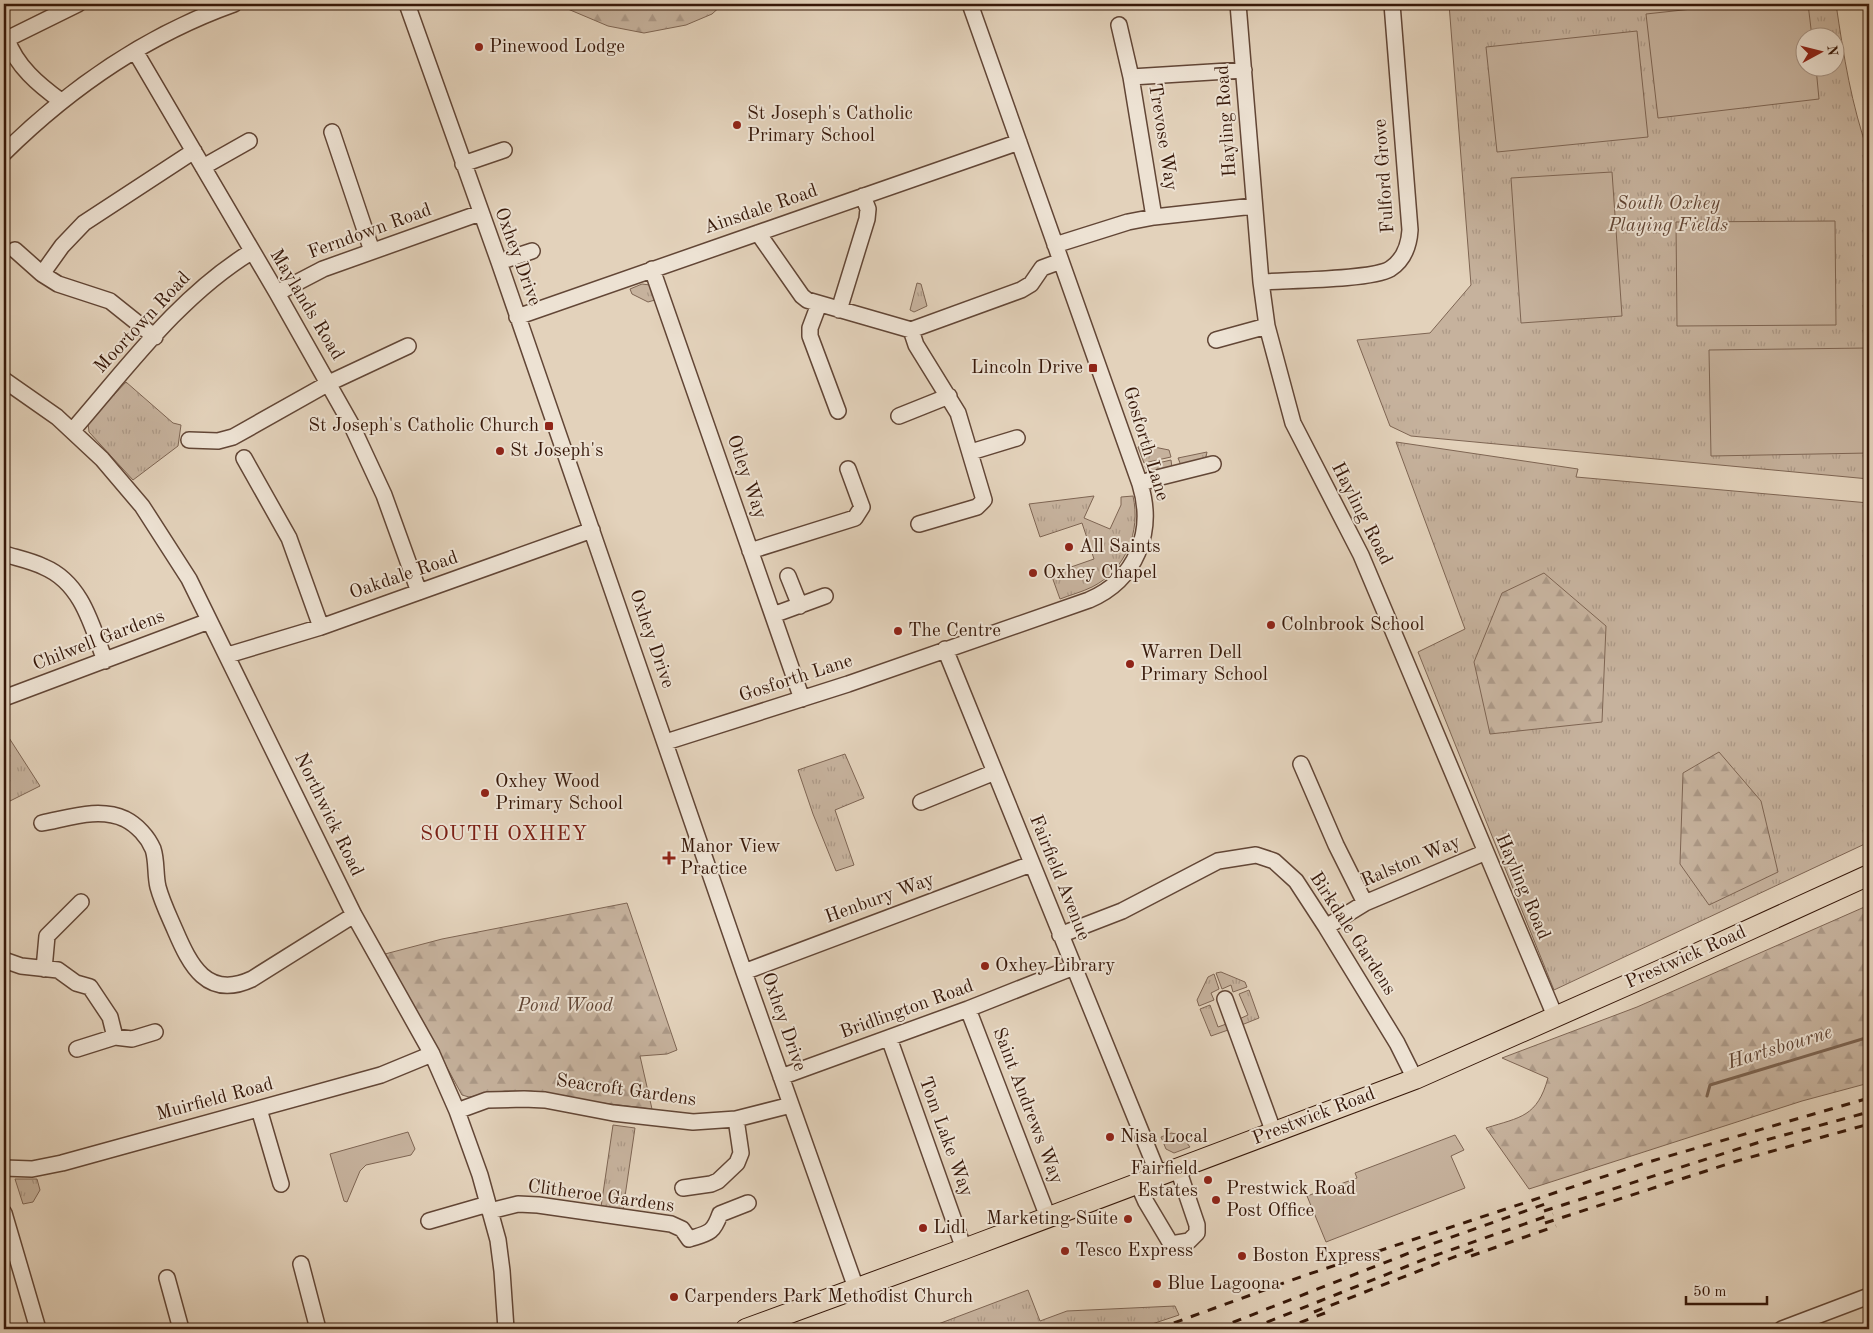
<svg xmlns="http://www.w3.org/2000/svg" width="1873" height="1333" viewBox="0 0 1873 1333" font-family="'Old Standard TT',serif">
<defs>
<pattern id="grass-tufts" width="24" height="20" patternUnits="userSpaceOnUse" patternTransform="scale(1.25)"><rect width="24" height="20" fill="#c6b29d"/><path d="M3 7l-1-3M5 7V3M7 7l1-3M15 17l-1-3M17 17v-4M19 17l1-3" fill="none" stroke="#ab9886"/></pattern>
<pattern id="forest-firs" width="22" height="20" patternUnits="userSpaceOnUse" patternTransform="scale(1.25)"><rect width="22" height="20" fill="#c6b29d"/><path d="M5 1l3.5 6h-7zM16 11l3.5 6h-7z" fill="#ab9886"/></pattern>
</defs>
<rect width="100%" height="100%" fill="#e3d2bb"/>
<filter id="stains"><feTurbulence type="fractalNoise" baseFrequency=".004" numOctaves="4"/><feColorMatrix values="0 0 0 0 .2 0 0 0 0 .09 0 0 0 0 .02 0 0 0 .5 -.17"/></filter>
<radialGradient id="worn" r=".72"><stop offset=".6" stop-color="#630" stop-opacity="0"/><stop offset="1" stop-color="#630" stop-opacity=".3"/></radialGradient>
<path fill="url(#grass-tufts)" stroke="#7e6553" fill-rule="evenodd" d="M1449 4H1836C1844 58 1851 103 1869 155V479L1411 436 1390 426 1357 340 1430 333 1471 285ZM1806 38H1836V68H1806Z
M917 283 921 284 927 306 914 312 910 310Z
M642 284 650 285 655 300 648 302 632 294 630 289Z
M126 382 173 423 181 425 178 446 133 480 89 432 88 423Z
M1396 442 1578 469 1576 477 1869 503V842L1554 990 1418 652 1465 629Z
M1144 445 1169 450 1171 457 1144 463 1138 447Z
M1207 452 1206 457 1182 468 1178 458Z
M1171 460 1172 468 1148 473 1145 466Z
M1094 496 1084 518 1110 529 1121 505V497L1133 496C1141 531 1126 570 1092 587 1082 592 1070 595 1060 599L1051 574 1094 559 1082 523 1040 537 1029 504Z
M4 730 40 786 4 804Z
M845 754 864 798 835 810 854 865 836 871 813 814 798 770Z
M1221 972 1245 982 1247 987 1233 992 1231 985 1222 989 1216 973Z
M1214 974 1219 989 1211 993 1214 1000 1199 1006 1197 1000 1208 977Z
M1249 990 1259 1018 1239 1026 1237 1020 1248 1015 1239 994Z
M1210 1005 1218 1027 1229 1023 1231 1029 1211 1036 1200 1009Z
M613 1125 635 1128 623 1210 601 1207Z
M1171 1133 1181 1135 1190 1147 1174 1153 1166 1149 1161 1137Z
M15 1179H37L40 1190 33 1202 23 1204Z
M1028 1290 1040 1321 1067 1311 1175 1306 1179 1315 1137 1329H925Z"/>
<path fill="url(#forest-firs)" stroke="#7e6553" d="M556 4H723L712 14 686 25 644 33 608 26Z
M1544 573 1606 626 1602 722 1490 734 1474 662 1502 593Z
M1719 752 1761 801 1778 872 1709 905 1680 864 1683 773Z
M627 903 677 1050 667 1054 640 1056 652 1109 586 1101 531 1091H505L469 1097 462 1095 385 954 442 939Z
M1869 905V1083L1802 1101 1529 1189 1486 1128C1521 1117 1537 1117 1548 1078L1502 1058 1637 1007Z"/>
<path fill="#c6b29d" stroke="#7e6553" d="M1738 4H1808L1812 37 1806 38V68H1816L1819 99 1658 118 1646 14Z
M1637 31 1648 137 1497 152 1486 47Z
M1612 172 1622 316 1521 323 1511 178Z
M1835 221 1836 325 1677 326 1676 222Z
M1869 348V453L1711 456 1709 350Z
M408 1132 415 1149 411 1155 366 1165 360 1171 347 1202 344 1201 330 1154Z
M1455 1135 1464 1150 1451 1156 1465 1188 1326 1242 1307 1196 1357 1178 1355 1173Z"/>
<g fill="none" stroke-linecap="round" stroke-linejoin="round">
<path stroke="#7b624f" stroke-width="3" d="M1707 1096 1710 1085 1869 1037"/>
<defs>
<path id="minor" d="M407 4 499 262 744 972 856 1288
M1238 4 1261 282 1267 326 1293 423 1361 555 1555 1016
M1119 25 1131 77
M135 51 277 293 351 424 384 495 419 592
M1244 70 1131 77 1154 217 1254 206
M61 101C39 85 16 66 7 39L78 4
M332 132 372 251
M4 153C69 89 147 35 234 4
M463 164 504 150
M203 167 249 141
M758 233 802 296 807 300 911 330 1021 290 1031 284 1042 268 1061 261
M1055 245 1128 222 1154 217
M15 250 42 274
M499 262 532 251
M652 269 802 699
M1261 282C1287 280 1371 280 1390 269 1404 260 1409 246 1410 230L1392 4
M277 293 323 269 480 213
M819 304 810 328V336L838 411
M839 310 867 219 868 209 863 196
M517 317 1019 142
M911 330 916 345 958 413 984 500 977 507 919 524
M155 337 110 301 58 284 42 274 62 246 84 223 194 151
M1216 340 1267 326
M4 380 57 417 102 459 142 506 189 579 354 915 432 1054 457 1111 480 1175 498 1240 502 1271 506 1329
M899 416 949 396
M72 431C127 368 179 296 251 252
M189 440 218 441 233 437 329 383 408 346
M971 452 1017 438
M244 458 289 538 321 627
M1140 484 1153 479 1213 464
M750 551 855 518 862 507 848 469
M4 554C17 558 32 561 44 567 82 583 92 626 105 661
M788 576 800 606
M773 615 825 596
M945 649 1159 1176
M228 655 321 627 592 530
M4 698 209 621
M666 742 848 684 1089 600C1136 580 1155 532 1140 484L970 4
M1301 764 1336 845 1365 903
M921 802 995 772
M42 823C69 818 99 807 125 819 137 825 148 837 153 849 157 861 155 875 158 887 162 902 169 916 175 930 190 965 207 1000 252 979L354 915
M1326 927 1365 903 1486 852
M1060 935 1122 911 1218 861 1256 855 1274 861 1296 881 1326 927 1397 1043 1415 1079
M4 960 21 966 58 970 76 983 90 987 110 1017 115 1037
M44 969 47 936 81 902
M744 972 1031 864
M1225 999 1274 1133
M968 1009 1048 1217
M889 1038 964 1249
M77 1049 115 1037 132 1039 155 1032
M781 1077 968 1009 1074 967
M259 1109 281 1184
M457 1111 487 1100 524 1099 545 1100 613 1113 693 1122 736 1119 791 1105
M4 1168 32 1169 62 1163 381 1075 432 1054
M1138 1184 1146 1202 1171 1244 1189 1241 1197 1233V1225L1178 1169
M683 1188 711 1184 718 1181 737 1163 741 1153 736 1119
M490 1211 518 1204 538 1205 671 1224 682 1229 689 1239C708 1233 713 1234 720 1214L748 1203
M4 1213 38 1329
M429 1221 488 1204
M301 1264 318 1329
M167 1278 181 1329
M1782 1329 1869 1296"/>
<path id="major" d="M746 1329 964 1249 1415 1079 1661 970 1869 875"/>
</defs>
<use href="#minor" stroke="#624636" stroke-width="18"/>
<use href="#major" stroke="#371809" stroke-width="22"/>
<use href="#minor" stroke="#ede2d3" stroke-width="15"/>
<use href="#major" stroke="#e3d2bb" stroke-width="20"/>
<path stroke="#371809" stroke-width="3" stroke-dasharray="9 9" stroke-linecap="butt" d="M1544 1211 1766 1140 1869 1112
M1545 1223 1737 1161 1869 1124
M1471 1256 1556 1226
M1314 1312 1477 1248
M1157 1329 1303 1276 1645 1163 1869 1098
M1216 1329 1432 1244 1551 1202
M1250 1329 1425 1259 1553 1214
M1283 1329 1325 1313"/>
</g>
<g fill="#8f2418" stroke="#ede2d3" stroke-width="2">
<circle cx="479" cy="47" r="5"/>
<circle cx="737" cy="125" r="5"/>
<rect x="1088" y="363" width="10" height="10" rx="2.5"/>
<rect x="544" y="421" width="10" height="10" rx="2.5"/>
<circle cx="500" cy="451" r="5"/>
<circle cx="1069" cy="547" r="5"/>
<circle cx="1033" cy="573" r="5"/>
<circle cx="1271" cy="625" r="5"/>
<circle cx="898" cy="631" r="5"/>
<circle cx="1130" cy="664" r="5"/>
<circle cx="485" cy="793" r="5"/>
<path d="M666.5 850.5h5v5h5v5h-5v5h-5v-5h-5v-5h5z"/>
<circle cx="985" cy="966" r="5"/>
<circle cx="1110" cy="1137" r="5"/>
<circle cx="1208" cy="1180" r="5"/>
<circle cx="1216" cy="1200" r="5"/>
<circle cx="1128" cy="1219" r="5"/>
<circle cx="923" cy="1228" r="5"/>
<circle cx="1065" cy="1251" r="5"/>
<circle cx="1242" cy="1256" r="5"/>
<circle cx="1157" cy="1284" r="5"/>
<circle cx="674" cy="1297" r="5"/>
</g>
<g text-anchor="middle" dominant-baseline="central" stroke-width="4" stroke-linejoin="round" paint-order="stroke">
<g font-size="19" fill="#371809" stroke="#ede2d3" text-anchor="start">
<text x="489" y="47">Pinewood Lodge</text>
<text x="747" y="114">St Joseph's Catholic<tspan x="747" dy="22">Primary School</tspan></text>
<text x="1083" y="368" text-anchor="end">Lincoln Drive</text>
<text x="539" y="426" text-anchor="end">St Joseph's Catholic Church</text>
<text x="510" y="451">St Joseph's</text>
<text x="1079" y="547">All Saints</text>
<text x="1043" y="573">Oxhey Chapel</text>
<text x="1281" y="625">Colnbrook School</text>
<text x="908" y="631">The Centre</text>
<text x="1140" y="653">Warren Dell<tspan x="1140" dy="22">Primary School</tspan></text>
<text x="495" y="782">Oxhey Wood<tspan x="495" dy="22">Primary School</tspan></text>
<text x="680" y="847">Manor View<tspan x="680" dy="22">Practice</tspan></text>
<text x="995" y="966">Oxhey Library</text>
<text x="1120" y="1137">Nisa Local</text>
<text x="1198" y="1169" text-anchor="end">Fairfield<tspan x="1198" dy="22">Estates</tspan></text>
<text x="1226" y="1189">Prestwick Road<tspan x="1226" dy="22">Post Office</tspan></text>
<text x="1118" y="1219" text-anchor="end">Marketing Suite</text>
<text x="933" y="1228">Lidl</text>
<text x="1075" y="1251">Tesco Express</text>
<text x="1252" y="1256">Boston Express</text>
<text x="1167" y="1284">Blue Lagoona</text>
<text x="684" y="1297">Carpenders Park Methodist Church</text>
</g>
<g font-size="19" fill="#371809" stroke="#ede2d3">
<text transform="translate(1227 121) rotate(-94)">Hayling Road</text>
<text transform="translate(1162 137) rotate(81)">Trevose Way</text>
<text transform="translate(1385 176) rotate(-94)">Fulford Grove</text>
<text transform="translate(761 210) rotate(-19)">Ainsdale Road</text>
<text transform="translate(370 232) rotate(-20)">Ferndown Road</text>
<text transform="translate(517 257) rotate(70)">Oxhey Drive</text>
<text transform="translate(306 305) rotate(59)">Maylands Road</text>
<text transform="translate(143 323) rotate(-47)">Moortown Road</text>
<text transform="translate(1145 444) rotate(73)">Gosforth Lane</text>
<text transform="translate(746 477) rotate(71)">Otley Way</text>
<text transform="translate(1361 514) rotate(63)">Hayling Road</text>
<text transform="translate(404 576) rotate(-19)">Oakdale Road</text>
<text transform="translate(651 639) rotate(71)">Oxhey Drive</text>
<text transform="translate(99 641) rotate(-21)">Chilwell Gardens</text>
<text transform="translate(796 679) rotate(-18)">Gosforth Lane</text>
<text transform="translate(328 815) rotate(64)">Northwick Road</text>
<text transform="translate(1411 862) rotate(-23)">Ralston Way</text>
<text transform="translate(1059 878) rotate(68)">Fairfield Avenue</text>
<text transform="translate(1522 887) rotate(67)">Hayling Road</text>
<text transform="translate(880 899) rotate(-20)">Henbury Way</text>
<text transform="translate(1352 934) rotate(57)">Birkdale Gardens</text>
<text transform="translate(1686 958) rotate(-24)">Prestwick Road</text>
<text transform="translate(907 1010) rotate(-20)">Bridlington Road</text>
<text transform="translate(783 1022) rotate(71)">Oxhey Drive</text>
<text transform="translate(626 1091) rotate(8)">Seacroft Gardens</text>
<text transform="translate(215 1100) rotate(-15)">Muirfield Road</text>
<text transform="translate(1027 1106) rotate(69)">Saint Andrews Way</text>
<text transform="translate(1314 1117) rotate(-21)">Prestwick Road</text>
<text transform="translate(945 1137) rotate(70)">Tom Lake Way</text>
<text transform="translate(601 1197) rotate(8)">Clitheroe Gardens</text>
</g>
<g font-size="19" font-style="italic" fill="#624635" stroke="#ede2d3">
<text x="1668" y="204">South Oxhey<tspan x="1668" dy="22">Playing Fields</tspan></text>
<text x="565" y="1006">Pond Wood</text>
</g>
<g font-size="20" font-style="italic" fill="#5f4332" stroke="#ede2d3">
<text transform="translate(1780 1048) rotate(-17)">Hartsbourne</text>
</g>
<g font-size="21" letter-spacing="1" fill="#7a1f14" stroke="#ede2d3">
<text x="504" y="834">SOUTH OXHEY</text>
</g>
</g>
<rect width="1873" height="1333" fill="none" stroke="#e3d2bb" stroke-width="20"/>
<rect x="5" y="5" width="1863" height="1323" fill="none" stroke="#371809" stroke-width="2.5"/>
<rect x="10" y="10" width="1853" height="1313" fill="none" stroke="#371809"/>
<g transform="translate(1820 52) rotate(83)"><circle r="24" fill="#ede2d3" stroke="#a49182"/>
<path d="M0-4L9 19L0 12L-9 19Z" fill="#8f2418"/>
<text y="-8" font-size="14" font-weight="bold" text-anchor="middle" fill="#371809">N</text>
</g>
<path d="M1686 1296v8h81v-8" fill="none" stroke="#371809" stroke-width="2.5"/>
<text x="1693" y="1296" font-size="15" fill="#371809" stroke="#ede2d3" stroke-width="4" paint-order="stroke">50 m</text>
<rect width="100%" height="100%" filter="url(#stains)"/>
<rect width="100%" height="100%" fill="url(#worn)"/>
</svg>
